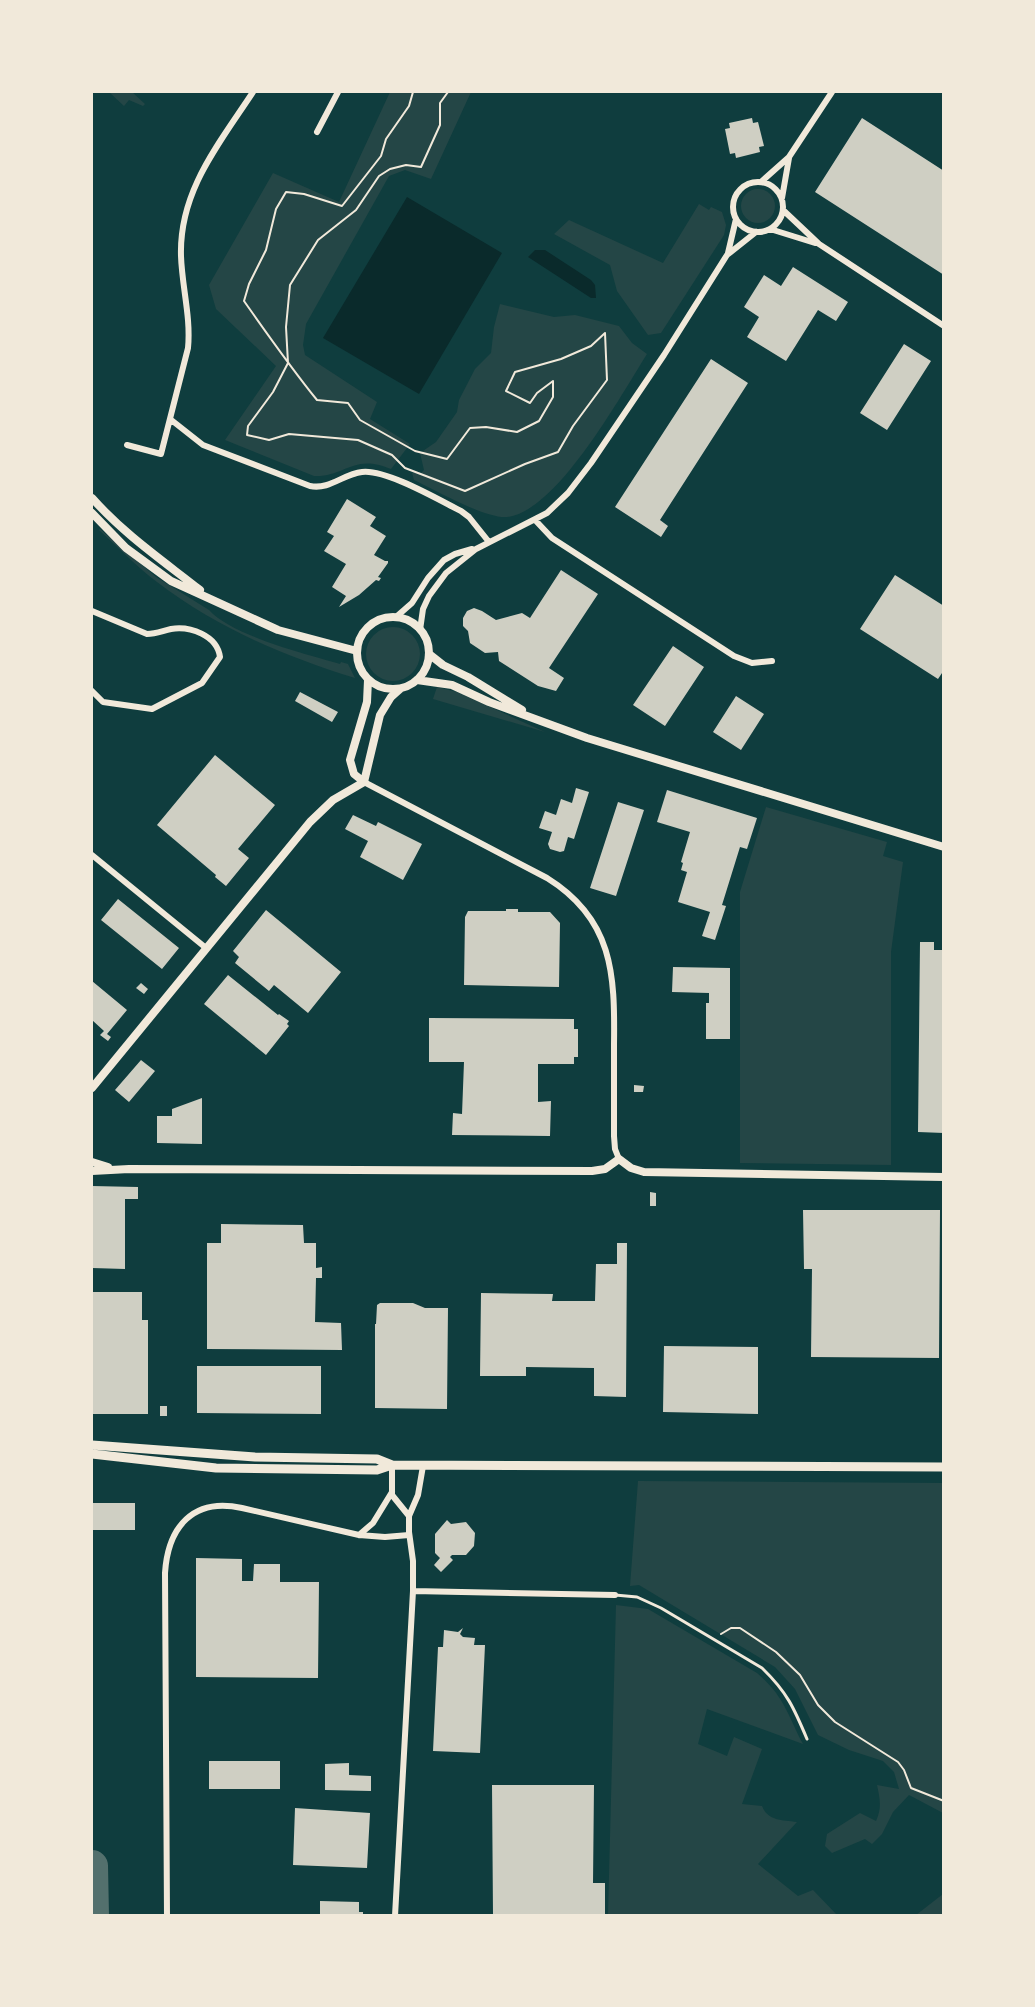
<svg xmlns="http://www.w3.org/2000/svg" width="1035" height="2007" viewBox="0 0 1035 2007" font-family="Raleway,sans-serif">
<rect width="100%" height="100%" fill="#0f3d3e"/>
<path fill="#244646" d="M109 92H132L145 104 143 106 129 100 124 106Z
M390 92H471L431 179 405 170 389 176 306 324 303 345 305 355 377 402 370 419 410 444 391 469C353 453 346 477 314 476L225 440 276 366 216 309 209 285 273 173 339 202Z
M741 206a17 17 0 1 1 34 0a17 17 0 1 1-34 0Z
M699 204 709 210 711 207 722 212 726 225 724 235 661 333 648 335 617 291 610 265 554 234 569 220 663 263Z
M500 304 554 317 575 315 619 326 632 343 647 354C621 395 557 512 507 517 486 519 435 490 414 480L412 473H421L424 470 420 453 436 442 457 412 459 400 475 369 491 353 494 327Z
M100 529 156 577 209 610C233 636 305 654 340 664L341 662 348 664 355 678C284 656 217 628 157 582 137 567 118 547 99 530Z
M366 654a27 27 0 1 1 54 0a27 27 0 1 1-54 0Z
M437 687 457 692 545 732 433 699Z
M766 807 887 842 883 856 903 862 891 952V1165L740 1163V892Z
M638 1481 943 1483V1813L909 1795 893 1812 882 1834 872 1844 865 1839 832 1853 825 1846 827 1834 860 1813 876 1821C882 1808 880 1799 877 1785L899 1789 894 1772 883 1761 849 1750 818 1735 795 1689 775 1667 639 1585 630 1586Z
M616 1605 648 1609 757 1673C785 1697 787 1714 803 1744L707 1709 698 1744 727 1756 734 1737 762 1749 742 1804 762 1806C768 1821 782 1820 797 1822L758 1864 798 1896 813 1890 837 1915H608Z
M943 1894V1915H916Z"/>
<path fill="#0a2a2b" d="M407 197 502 253 419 394 323 338Z
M535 250H545L591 280 595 285 596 298H591L528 257Z"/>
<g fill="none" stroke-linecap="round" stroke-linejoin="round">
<path stroke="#53706d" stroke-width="32" d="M92 1866 93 1916"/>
</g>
<path fill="#cfcfc3" d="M752 118 753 123 758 122 764 146 759 147 760 152 736 158 735 153 730 154 725 129 730 128 729 123Z
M862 118 944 171V275L815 192Z
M793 267 848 302 836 321 818 310 786 361 747 337 759 317 744 307 764 275 781 286Z
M904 344 931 361 887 430 860 413Z
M711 359 748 383 660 520 668 526 661 537 615 507Z
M347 499 376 517 370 526 386 536 374 555 385 561H388V563L378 577 381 578 379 581 376 580 359 595 339 607 346 596 332 587 346 564 324 551 334 536 327 532Z
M561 570 598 594 549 668 564 678 556 691 538 686 499 661 498 652 485 653 470 643 468 631 463 626V618L467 611 474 608 482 611 496 620 522 613 530 618Z
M895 575 944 606V670L938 679 860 629Z
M673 646 704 667 665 726 633 705Z
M300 692 338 712 332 722 295 701Z
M736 696 764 714 741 750 713 732Z
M215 755 275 805 238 849 249 858 226 886 215 877 216 875 157 825Z
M576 788 589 792 574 839 568 837 564 851 560 852 550 849 548 844 552 832 539 828 545 811 556 815 561 799 572 803Z
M667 790 757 818 747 849 740 847 722 905 726 906 715 940 702 936 710 912 678 902 687 872 681 870 683 863 681 862 690 832 657 822Z
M618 802 644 810 616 896 590 888Z
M353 815 376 826 378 822 422 844 403 880 360 857 368 841 345 829Z
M118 899 179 948 162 969 101 920Z
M506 909H518V912H550L560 923 559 987 464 985 465 917 468 911H506Z
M266 910 341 972 308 1013 274 985 269 991 235 963 239 957 233 951Z
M920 942H934V950H944V1133L918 1132Z
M673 967 730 968V1039H706V1003H709V993L672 992Z
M228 975 278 1015 279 1014 289 1021 287 1024 289 1026 266 1055 204 1004Z
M92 981 127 1010 107 1034 111 1037 108 1041 100 1035 104 1031 92 1020Z
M141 983 148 989 144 994 136 988Z
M429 1018 574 1019V1029H578V1057H574V1064H538V1102L551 1101 550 1136 452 1135 453 1113 462 1114 464 1062H429Z
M141 1060 155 1071 129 1102 115 1090Z
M634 1085 644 1086 643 1092H634Z
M202 1098V1144L157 1143V1116H172V1109Z
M92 1186 138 1187V1199H125V1269L92 1268Z
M650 1192 656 1193V1206H650Z
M803 1210H940L939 1358 811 1357 812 1269H804Z
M221 1224 303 1225 304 1243H316V1268L322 1267V1278H316L315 1322 341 1323 342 1350 207 1349V1243H221Z
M617 1243H627L626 1397 594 1396V1368L526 1367V1376H480L481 1293 553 1294 552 1301H595L596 1264H617Z
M92 1292H142V1320H148V1414H92Z
M380 1303H413L425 1308H448L447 1409 375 1408V1324H376L377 1305Z
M664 1346 758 1347V1414L663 1412Z
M197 1366H321V1414L197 1413Z
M160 1406H167V1416H160Z
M92 1503H135V1530H92Z
M447 1520 451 1524 466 1522 475 1533 474 1546 466 1555H452L450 1557 453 1560 441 1572 434 1565 440 1558 435 1553V1534Z
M196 1558 242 1559V1581H253L254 1564H280V1582H319L318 1678 196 1677Z
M463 1628 460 1634 463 1637 475 1638 474 1645H485L480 1753 433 1751 438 1647H443L444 1630 458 1632Z
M209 1761H280V1789H209Z
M349 1763V1775L371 1776V1791L325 1790V1764Z
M492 1785H594L593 1883H605V1916H493Z
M295 1808 370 1813 367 1868 293 1865Z
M320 1901 359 1902V1912H363V1916H320Z"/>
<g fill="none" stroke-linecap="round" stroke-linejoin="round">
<path stroke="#f1e9da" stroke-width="2" d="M413 92 409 106 386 139 381 156 342 206 304 194 286 192 276 209 266 250 249 284 244 301C268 335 291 368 317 400L348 403 360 420 415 451 447 459 470 428 486 427 517 432 539 421 553 397V381L537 393 530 403 506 391 515 372 561 359 591 346 605 333 607 380 573 426 558 452 525 464 465 491 405 468 392 455 358 440 289 434 269 440 247 435 248 426 273 392 288 363 286 327 290 285 318 240 356 210 379 176 390 169 406 165 421 167 440 125V103L448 92
M721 1634 731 1628H740L776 1652 800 1675 818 1705 835 1722 898 1762 904 1770 911 1788 944 1801"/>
<path stroke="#f1e9da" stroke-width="3" d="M615 1595 637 1597 661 1608 762 1668C787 1692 794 1708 807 1739"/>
<path stroke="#f1e9da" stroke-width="6" d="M317 132 338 92
M733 207a25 25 0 1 1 50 0a25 25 0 1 1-50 0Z
M761 182 789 157 832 92
M782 198 789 158
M783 210 819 244 944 326
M770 229 815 243
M728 253 736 219
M170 419 203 445 310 486C330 490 343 474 362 472 386 469 439 500 461 511L469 517 489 542
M127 445 161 454 188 348C191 317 182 287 181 256 179 191 219 144 253 92
M536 521 552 538 734 656 752 663 772 661
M92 611 147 634C156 634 162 631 171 629 190 626 217 635 220 657L202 683 152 709 103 702 92 691
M396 617 412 603 428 578 444 560 455 554 472 549
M420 630 423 609 429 596 446 573 476 549 547 513 568 493 591 463 664 355 727 255 756 232
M364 782 547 878C613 919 615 974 614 1044 614 1074 614 1105 614 1136L615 1149 619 1159
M92 855 206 948
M392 1465V1495L409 1516
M359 1535 373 1523 392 1492
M413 1591 615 1595
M167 1916 165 1573C168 1527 193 1497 242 1508L359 1535 385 1537 409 1535
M395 1916 413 1591V1561L409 1532V1516L418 1495 423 1466"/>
<path stroke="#f1e9da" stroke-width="8" d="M92 498C124 534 162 560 200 590
M92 513 126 548 171 581 278 630 357 651
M357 653a36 36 0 1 1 72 0a36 36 0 1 1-72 0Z
M429 654 443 665 468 677 522 710
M417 680 452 685 489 702 587 738 944 847
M364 782 354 774 350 760 367 702 368 680
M364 782 380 715 391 697 400 689
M92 1088 310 822 333 800 364 782
M92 1162 108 1167
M92 1171 129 1169 592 1171 605 1169 619 1159 631 1168 644 1172 944 1177"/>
<path stroke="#f1e9da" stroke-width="9" d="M92 1445 255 1457 377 1459 392 1465
M92 1454 216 1468 377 1470 392 1465 944 1467"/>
</g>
<rect width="1035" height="2007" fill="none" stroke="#f1e9da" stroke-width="186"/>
</svg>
